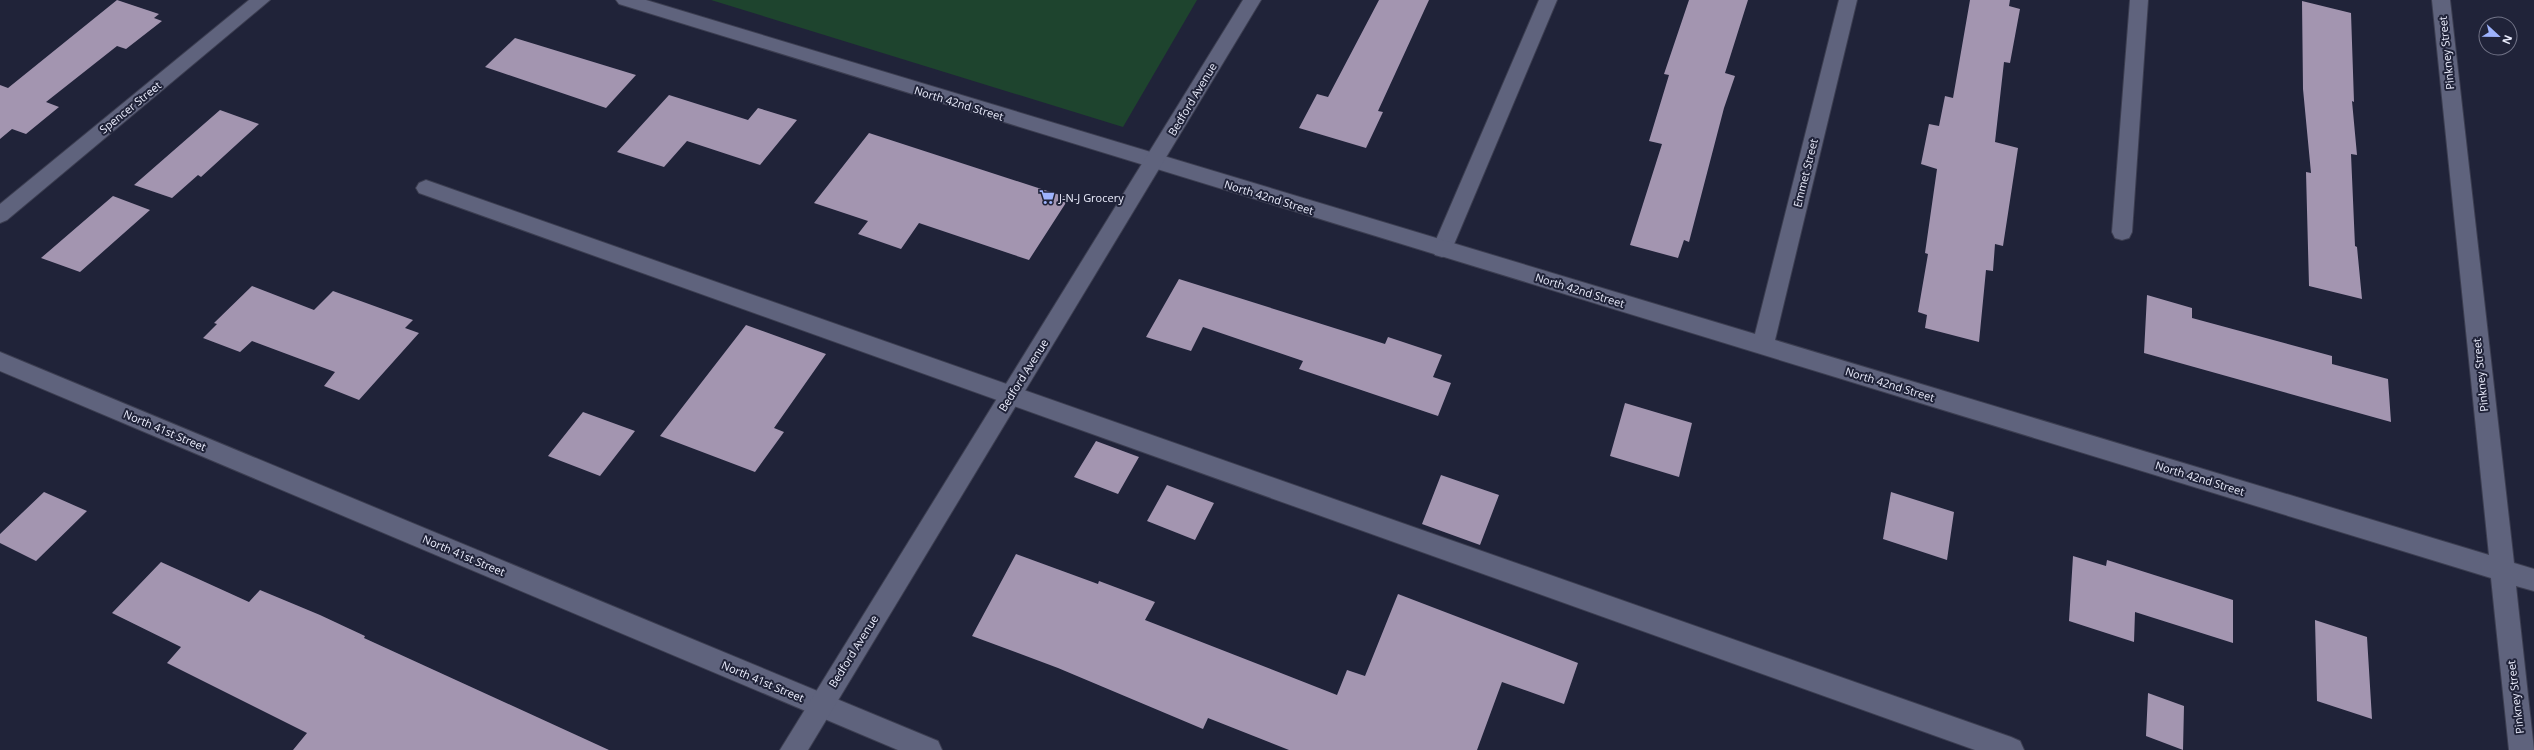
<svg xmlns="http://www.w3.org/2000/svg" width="2534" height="750" viewBox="0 0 2534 750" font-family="'Open Sans',sans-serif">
<rect width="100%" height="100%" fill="#202339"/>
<path fill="#1e442e" d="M711 0H1197L1123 127Z"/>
<path fill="#a395b0" d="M117 0 159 14 154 18 162 21 126 49 117 46 46 102 59 107 26 134 12 129 0 139V85L8 88Z
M1379 0H1429L1378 111 1383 112 1366 148 1299 128 1317 94 1328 97Z
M1689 0H1748L1725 73 1735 76 1724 108 1689 242 1684 240 1678 258 1630 245 1662 144 1649 141 1669 75 1664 74Z
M1970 0H2010L2009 6 2020 9 2010 63 2004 62 1995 142 2018 148 2003 246 1995 244 1993 271 1986 270 1979 342 1925 328 1927 315 1918 312 1928 254 1925 253 1937 169 1921 164 1929 124 1939 126 1945 96 1953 98Z
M2302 1 2351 13 2354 102 2352 101 2357 155 2351 154 2355 246 2357 247 2362 299 2309 286 2306 172 2311 173 2303 89Z
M515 38 636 75 606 108 485 67Z
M669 95 748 120 758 108 797 120 760 165 687 141 664 167 617 152Z
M220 110 259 124 201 177 198 175 172 198 134 185Z
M869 133 1069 198 1029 260 919 223 901 249 858 234 868 221 814 203Z
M113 196 150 210 80 272 41 258Z
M1179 279 1385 344 1388 337 1442 355 1433 377 1451 383 1438 416 1299 369 1303 361 1203 327 1191 351 1146 337Z
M252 286 314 310 333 291 413 320 405 328 419 333 359 400 324 386 335 372 252 341 240 352 203 338 217 324 214 323Z
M2147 295 2192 308V318L2332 356V364L2388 379 2391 422 2144 353Z
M746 325 826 354 774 428 784 432 755 472 660 436Z
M1625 403 1692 423 1679 477 1610 456Z
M583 412 635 431 600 476 548 456Z
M1096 441 1139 457 1118 494 1074 477Z
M1441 475 1499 495 1480 545 1422 524Z
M1167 485 1214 503 1195 540 1147 521Z
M44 492 87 511 36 561 0 543V534Z
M1891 492 1954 512 1947 560 1883 539Z
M1016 554 1098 584 1099 581 1155 602 1145 620 1337 695 1347 670 1365 676 1398 594 1578 663 1564 704 1502 682 1477 750H1289L1208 718 1203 729 1058 668 972 636Z
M2073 556 2106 566 2107 560 2233 600V643L2135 612 2134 642 2069 621Z
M161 562 249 602 260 590 320 615 365 636 364 638 609 750H293L307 733 167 663 181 647 112 613Z
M2315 620 2367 637 2372 719 2317 701Z
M2148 693 2184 706 2183 750 2146 736Z"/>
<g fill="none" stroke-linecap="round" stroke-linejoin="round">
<defs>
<path id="service" d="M1539 0H1557L1452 249 1449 255 1442 257 1435 255 1432 249Z
M2130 0H2148L2132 232 2129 238 2122 240 2115 238 2112 232Z
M426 180 2011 737 2020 741 2024 750H1975L419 193 416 188 419 183Z"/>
<path id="minor" d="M249 0H270L7 220 0 223V204Z
M616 0H646L1755 334 1839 0H1857L1775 340 2489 555 2432 0H2450L2514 563 2534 569V591L2516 586 2534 750H2509L2491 578 619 4Z
M0 352 938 741 942 750H898L0 371Z"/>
<path id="tertiary" d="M1243 0H1261L808 750H780Z"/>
</defs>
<use href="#service" stroke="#3c3e51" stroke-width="2"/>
<use href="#minor" stroke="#3c3e51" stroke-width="2"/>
<use href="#tertiary" stroke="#3c3e51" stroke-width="2"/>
<use href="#service" fill="#5f637d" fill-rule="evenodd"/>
<use href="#minor" fill="#5f637d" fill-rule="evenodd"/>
<use href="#tertiary" fill="#5f637d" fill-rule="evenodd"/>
</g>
<defs>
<symbol id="supermarket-bare" viewBox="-9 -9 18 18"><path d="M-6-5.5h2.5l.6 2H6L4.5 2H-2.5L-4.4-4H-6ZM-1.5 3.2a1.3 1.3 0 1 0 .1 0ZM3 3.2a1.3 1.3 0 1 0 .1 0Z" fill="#9eb3fd" stroke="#202339" stroke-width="2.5" paint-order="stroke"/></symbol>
</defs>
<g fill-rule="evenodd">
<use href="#supermarket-bare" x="1036" y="186" width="22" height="22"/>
</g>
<g text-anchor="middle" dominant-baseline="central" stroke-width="4" stroke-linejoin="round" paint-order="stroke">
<g font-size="11" fill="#eceefe" stroke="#202339">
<text transform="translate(2446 53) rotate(-96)">Pinkney Street</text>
<text transform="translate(1192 99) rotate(-59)">Bedford Avenue</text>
<text transform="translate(959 103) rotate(17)">North 42nd Street</text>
<text transform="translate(130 107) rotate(-39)">Spencer Street</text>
<text transform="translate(1805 173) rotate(-76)">Emmet Street</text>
<text transform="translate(1269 197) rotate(17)">North 42nd Street</text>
<text transform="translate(1580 290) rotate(17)">North 42nd Street</text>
<text transform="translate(1023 375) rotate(-58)">Bedford Avenue</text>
<text transform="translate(2480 375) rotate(-96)">Pinkney Street</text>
<text transform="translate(1890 384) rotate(17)">North 42nd Street</text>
<text transform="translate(165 430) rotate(23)">North 41st Street</text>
<text transform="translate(2200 478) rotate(17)">North 42nd Street</text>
<text transform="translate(464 555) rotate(23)">North 41st Street</text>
<text transform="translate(853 651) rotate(-58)">Bedford Avenue</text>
<text transform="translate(763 681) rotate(23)">North 41st Street</text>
<text transform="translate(2515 697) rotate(-97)">Pinkney Street</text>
</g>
<g font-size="11" fill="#eceefe" stroke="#202339" text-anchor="start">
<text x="1059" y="197">J-N-J Grocery</text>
</g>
</g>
<g transform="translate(2498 36) rotate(112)"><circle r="19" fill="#202339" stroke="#727488"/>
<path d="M0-3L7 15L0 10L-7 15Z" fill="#9eb3fd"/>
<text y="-6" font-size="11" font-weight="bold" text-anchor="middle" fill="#eceefe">N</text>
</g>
</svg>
